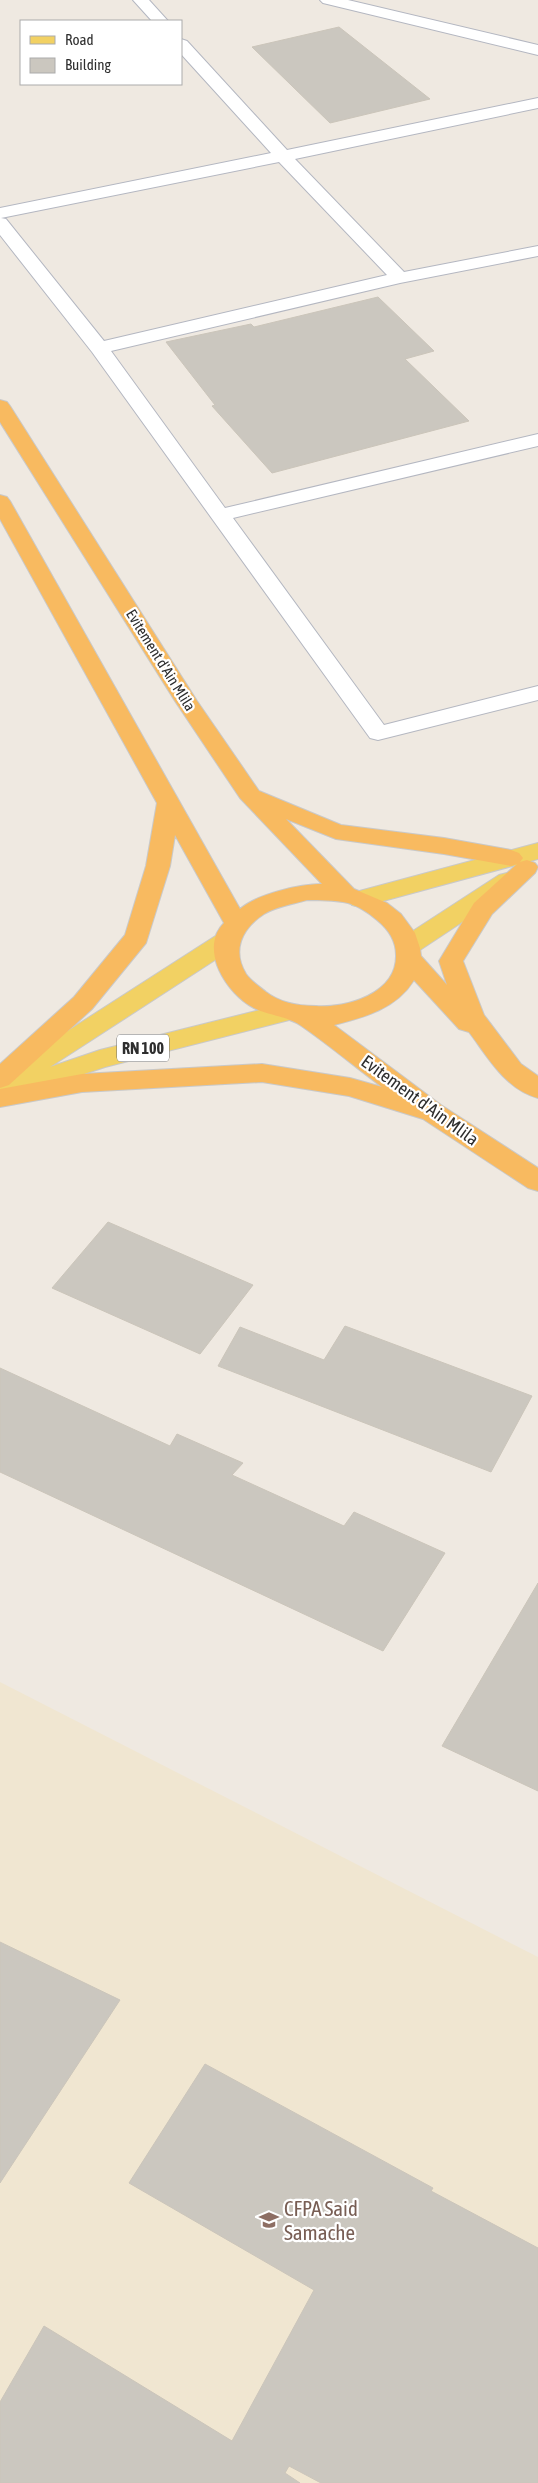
<svg xmlns="http://www.w3.org/2000/svg" width="538" height="2483" viewBox="0 0 538 2483" font-family="'Asap Condensed',sans-serif">
<rect width="100%" height="100%" fill="#efe9e1"/>
<path fill="#f0e6d1" d="M0 1682 538 1957V2483H0Z"/>
<path fill="#cbc7bf" stroke="#cbc5ba" d="M339 27 430 99 330 123 252 47Z
M378 297 434 351 405 359 469 421 272 473 212 406 215 405 166 342 251 324 254 327Z
M108 1222 253 1285 200 1354 52 1288Z
M345 1326 532 1396 491 1472 218 1366 240 1327 324 1360Z
M0 1368 170 1446 177 1434 243 1463 232 1475 344 1526 354 1512 445 1553 383 1651 0 1472Z
M538 1583V1791L442 1746Z
M0 1942 120 2000 0 2183Z
M205 2064 433 2188 431 2191 538 2248V2483H321L289 2466 285 2473 300 2483H0V2402L44 2326 232 2441 314 2290 129 2183Z"/>
<g fill="none" stroke-linecap="round" stroke-linejoin="round">
<defs>
<path id="minor" d="M133 0H149L168 21H152Z
M320 0H348L538 45V55L323 3Z
M181 39 187 41 287 150 538 98V108L295 159 404 272 538 246V256L400 283 111 351 225 508 538 434V446L233 518 384 725 538 686V700L378 740 370 738 92 352 0 235V208L271 153 181 54ZM279 162 387 275 104 341 6 219 1 218Z"/>
<path id="primary" d="M538 843V859L361 907 352 905 349 899 352 893Z
M507 873 515 875 519 881 515 887 417 952 408 954 399 952 396 946 399 940 499 875Z
M226 933 235 935 238 941 235 947 50 1067 100 1050 288 1003 297 1006 301 1012 297 1018 105 1067 0 1102V1083L3 1082 0 1078 4 1072 217 935Z"/>
<path id="trunk" d="M0 400 7 402 10 406 197 701 259 791 341 825 444 838 511 850 519 853 523 858 520 862 527 860 535 863 538 867 535 873 492 914 463 961 484 1015 521 1064 538 1076V1098C505 1089 488 1057 469 1032L459 1029 414 980C396 1009 365 1017 334 1025L441 1105 538 1168V1191L528 1188 423 1119 349 1096 262 1082 82 1092 0 1107V1089L82 1074 262 1064 350 1078 382 1087C355 1067 328 1044 300 1025 289 1017 267 1015 254 1008 227 994 198 949 224 923L175 835 170 866 146 943 92 1009 9 1085 0 1088V1064L74 997 125 935 146 866 157 803 0 519V495L7 497 10 501 240 909C257 894 300 884 322 884L240 798 175 701 0 422ZM286 819 336 839 444 854 511 866 517 864 474 903 439 961 447 985 421 956 420 948 415 933 401 914 387 903 354 889ZM307 900C320 900 335 900 348 903 358 906 369 913 377 920 388 929 396 940 396 955 397 994 346 1008 316 1006 299 1006 280 1003 266 992 260 987 251 981 246 974 232 951 241 929 264 914 275 907 293 904 307 900Z"/>
</defs>
<use href="#minor" stroke="#b4b7c1" stroke-width="2"/>
<use href="#primary" stroke="#c9c9c9" stroke-width="2"/>
<use href="#trunk" stroke="#c9c9c9" stroke-width="2"/>
<use href="#minor" fill="#fff" fill-rule="evenodd"/>
<use href="#primary" fill="#f2d163" fill-rule="evenodd"/>
<use href="#trunk" fill="#f8ba60" fill-rule="evenodd"/>
</g>
<defs>
<symbol id="university-bare" viewBox="-9 -9 18 18"><path d="M0-5L7-2L0 1L-7-2ZM-4 1L0 2.5L4 1V4Q0 6-4 4Z" fill="#8d6e63" stroke="#fff" stroke-width="2.5" paint-order="stroke"/></symbol>
</defs>
<g fill-rule="evenodd">
<use href="#university-bare" x="255" y="2206" width="28" height="28"/>
</g>
<g text-anchor="middle" dominant-baseline="central" stroke-width="4.5" stroke-linejoin="round" paint-order="stroke">
<g font-size="15" fill="#2e2e2e" stroke="#fff">
<text transform="translate(161 660) rotate(58)">Evitement d'Ain Mlila</text>
</g>
<rect fill="#fff" stroke="#6d6d6d" stroke-width="1" x="117" y="1034.5" width="52" height="27" rx="4"/>
<g font-size="16" font-weight="bold" fill="#2e2e2e">
<text x="143" y="1048">RN 100</text>
</g>
<g font-size="18" fill="#2e2e2e" stroke="#fff">
<text transform="translate(420 1100) rotate(36)">Evitement d'Ain Mlila</text>
</g>
<g font-size="21" fill="#785e54" stroke="#fff" text-anchor="start">
<text x="284" y="2208">CFPA Said<tspan x="284" dy="24">Samache</tspan></text>
</g>
</g>
<rect x="20" y="20" width="162" height="65" fill="#ffffff" stroke="#ababab"/>
<rect x="30" y="36" width="25" height="8" fill="#f2d163" stroke="#ababab"/>
<text x="65" y="45" font-size="15" fill="#2e2e2e">Road</text>
<rect x="30" y="58" width="25" height="15" fill="#cbc7bf" stroke="#ababab"/>
<text x="65" y="70" font-size="15" fill="#2e2e2e">Building</text>
</svg>
